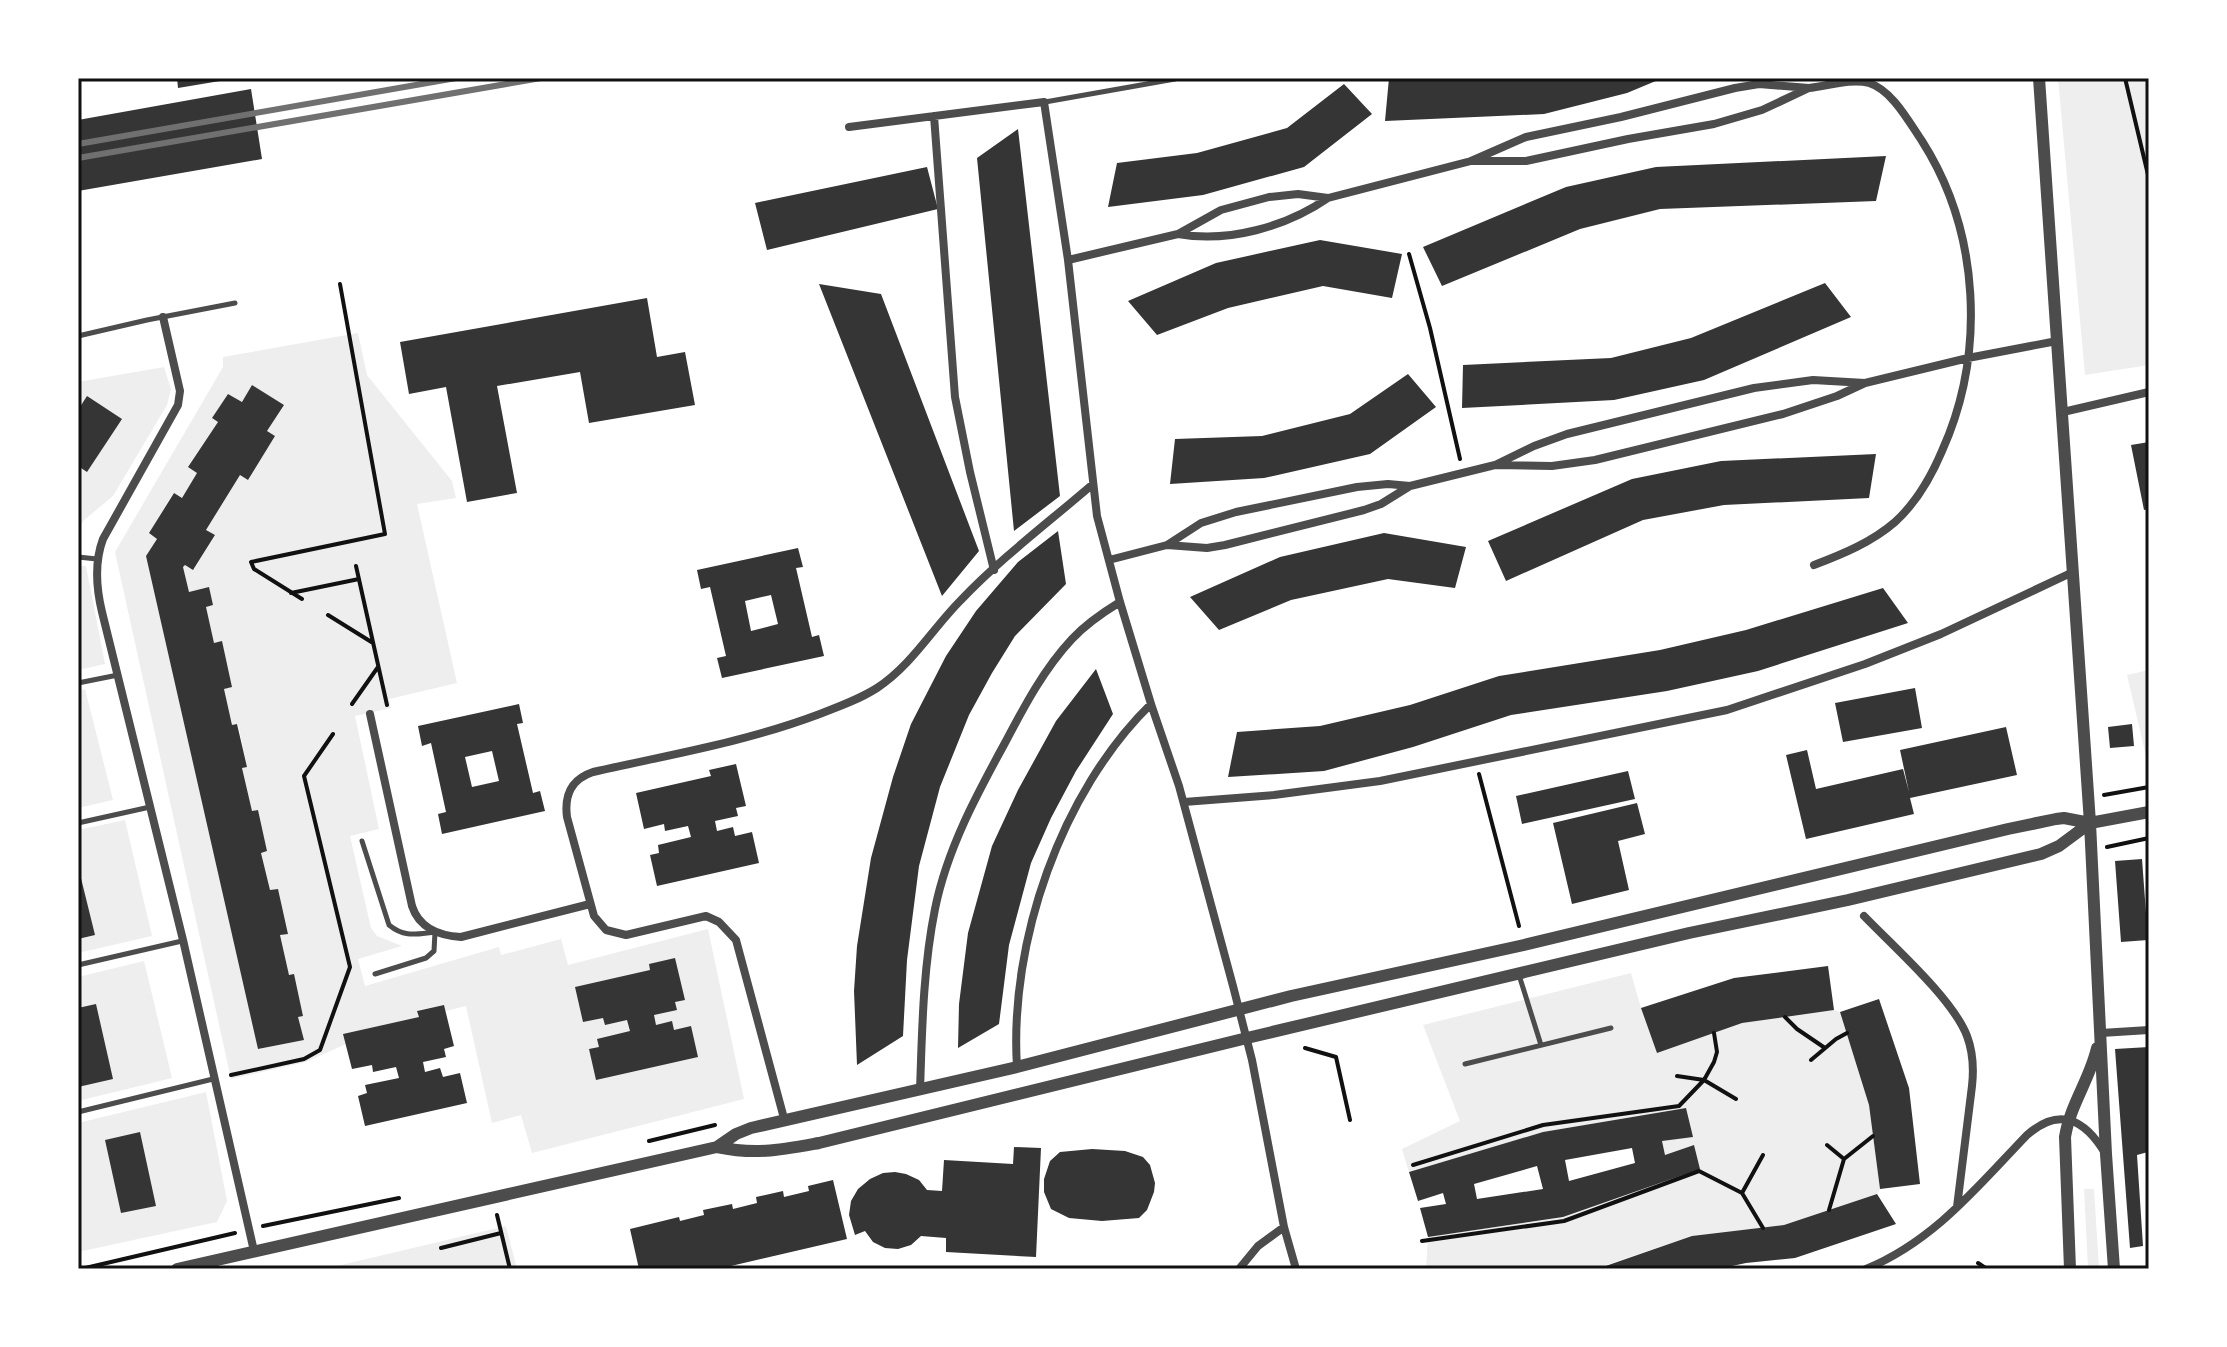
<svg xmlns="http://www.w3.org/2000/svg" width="2227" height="1347" viewBox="0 0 2227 1347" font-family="'DejaVu Sans',sans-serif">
<rect width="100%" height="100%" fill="#fff"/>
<path fill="#eee" fill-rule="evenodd" d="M2058 78H2149V365L2085 375Z
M358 333 367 375 452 481 456 498 417 504 457 683 389 699 391 708 355 716 379 829 350 836 371 928 377 936 402 946 358 959 365 986 499 947 501 955 561 939 568 965 708 929 744 1099 532 1153 521 1115 492 1123 466 1006 445 1011 444 1005 418 1010 419 1017 344 1034 346 1044 306 1062 231 1079 115 552 223 367V357ZM252 385 284 405 267 431 275 436 248 480 240 475 206 530 215 536 194 569 185 565 183 567 189 592 209 588 213 605 206 607 214 643 222 642 232 686 224 689 232 725 238 724 247 766 242 768 252 811 258 810 267 851 261 853 270 890 278 889 288 933 280 935 289 975H294L303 1015 298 1017 303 1040 259 1049 146 556 157 539 149 533 173 493 182 498 197 473 188 466 218 422 212 418 228 394 242 402Z
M164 367 171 389 167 405 113 496 83 521 78 531V382Z
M78 566H86L105 664 78 670Z
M2149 670V769L2127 675Z
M85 689 113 800 78 808V691Z
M125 820 152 936 78 953V830Z
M144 961 172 1078 78 1101V977Z
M1631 973 1641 1008 1742 1023 1834 1010 1840 1012 1869 1105 1880 1189 1877 1194 1784 1225 1692 1236 1594 1269H1426L1428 1237 1563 1217 1700 1169 1694 1145 1665 1155 1662 1141 1686 1108 1543 1132 1409 1172 1402 1149 1460 1121 1423 1025Z
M206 1092 227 1201 217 1222 78 1252V1123Z
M2084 1189H2094L2099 1269H2088Z
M506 1226 517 1269H324Z"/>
<path fill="#353535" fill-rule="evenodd" d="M177 78H226V80L178 88Z
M1389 78H1663L1627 93 1544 114 1385 121Z
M1344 84 1372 114 1304 167 1203 195 1108 207 1117 163 1197 153 1287 128Z
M251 89 262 159 78 191V120Z
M1018 129 1060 496 1014 531 977 158Z
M1886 156 1876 201 1660 209 1580 229 1442 286 1423 247 1566 187 1656 167Z
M927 167 938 209 767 250 755 203Z
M1320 240 1402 254 1392 298 1323 286 1228 308 1157 335 1128 301 1216 263Z
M1825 283 1851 317 1704 380 1614 400 1462 408 1463 365 1611 358 1691 338Z
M819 284 881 294 979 551 942 596Z
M647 298 657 357 685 352 695 405 589 423 580 372 497 386 517 493 467 502 446 387 409 394 400 342Z
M1408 374 1436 407 1370 454 1264 478 1170 484 1175 439 1262 436 1350 414Z
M252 385 284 405 267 431 275 436 248 480 240 475 206 530 215 535 193 570 185 565 183 567 189 592 209 587 213 605 206 607 214 643 222 641 232 687 224 689 232 725 237 724 247 767 242 768 252 811 258 810 267 851 261 853 270 890 278 889 288 934 280 935 289 975 294 974 303 1016 298 1017 304 1040 258 1049 146 556 157 539 149 533 174 493 182 498 197 473 188 467 218 422 212 418 228 394 242 402Z
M87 396 122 419 87 472 78 466V410Z
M2149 442V509L2144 510 2131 445Z
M1876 454 1869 498 1724 505 1643 520 1506 581 1488 541 1632 479 1721 461Z
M1058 531 1066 584 1015 636 992 673 969 715 940 787 919 866 907 960 903 1036 857 1065 854 991 857 946 871 858 893 777 911 724 946 656 976 611 1018 562Z
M1384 533 1466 547 1455 588 1388 579 1291 600 1219 630 1190 597 1280 557Z
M798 548 803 567 796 568 812 637 819 635 824 656 722 678 717 658 726 656 710 587 701 589 697 570ZM771 595 778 624 751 631 745 601Z
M1883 588 1908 623 1758 671 1667 691 1511 715 1413 747 1324 771 1228 777 1237 732 1320 726 1410 705 1499 676 1660 650 1746 630Z
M1096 669 1113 714 1076 771 1051 818 1031 863 1009 945 999 1024 958 1048 959 1004 968 933 992 846 1018 790 1056 721Z
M1915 688 1922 728 1843 742 1835 703Z
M519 704 523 723 517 724 533 793 540 791 545 811 442 834 438 814 446 812 431 743 422 746 418 726ZM492 751 499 781 472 787 465 757Z
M2132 724 2134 746 2110 748 2108 727Z
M2006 727 2017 775 1910 798 1914 814 1806 839 1786 755 1807 750 1816 789 1903 769 1909 792 1900 750Z
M736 764 746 806 736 808 738 816 715 821 717 831 733 827 735 836 752 832 759 863 657 886 650 855 659 853 658 845 691 837 688 826 665 831 664 824 644 829 636 793 711 776 709 770Z
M1628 771 1635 799 1522 824 1516 796Z
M1637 803 1645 834 1618 841 1629 890 1572 904 1553 823Z
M2142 859 2148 940 2121 942 2115 861Z
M78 866 95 935 78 939Z
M675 958 685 1000 675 1002 677 1010 654 1015 656 1025 672 1021 674 1030 691 1026 698 1057 596 1080 589 1049 599 1047 597 1039 630 1031 627 1020 605 1025 603 1018 583 1022 575 987 650 970 649 964Z
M1828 966 1834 1010 1742 1023 1657 1053 1641 1008 1734 978Z
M1879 999 1909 1088 1920 1184 1880 1189 1869 1105 1840 1012Z
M96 1004 113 1079 78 1087V1008Z
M444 1005 454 1046 444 1049 446 1057 423 1062 425 1072 440 1068 443 1077 460 1073 467 1103 365 1126 358 1096 367 1093 365 1085 399 1078 396 1067 373 1072 372 1065 352 1069 343 1034 419 1017 417 1011Z
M2149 1047 2148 1152 2137 1155 2143 1246 2130 1248 2115 1049Z
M1686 1108 1693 1137 1662 1141 1665 1155 1694 1145 1700 1169 1563 1217 1428 1237 1420 1208 1446 1204 1443 1193 1418 1201 1409 1172 1543 1132ZM1632 1148 1635 1163 1569 1181 1565 1160ZM1537 1166 1543 1189 1477 1199 1474 1184Z
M140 1132 156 1206 121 1213 105 1140Z
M1014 1147 1041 1148 1036 1257 946 1252V1238L921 1236 911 1245 898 1249 885 1248 873 1242 865 1231 855 1235 849 1215 851 1201 858 1189 870 1179 883 1173 895 1172 906 1174 919 1180 927 1190 942 1191 944 1160 1013 1164Z
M1092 1149 1125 1151 1143 1157 1150 1165 1155 1183 1154 1192 1147 1210 1139 1218 1102 1221 1069 1218 1051 1209 1044 1192V1179L1050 1161 1060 1152Z
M833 1180 847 1239 718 1269H639L630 1229 679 1217 680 1221 704 1215 703 1210 732 1204 733 1209 757 1203 756 1197 783 1191 784 1197 809 1191 808 1186Z
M1877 1194 1896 1224 1795 1258 1746 1263 1718 1269H1597L1692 1236 1784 1225Z"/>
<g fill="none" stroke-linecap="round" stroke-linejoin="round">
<path stroke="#111" stroke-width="4" d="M2125 78 2149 179
M1409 254 1430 328 1460 459
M356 566 387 705
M291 593 359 579
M302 599 254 569 251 562 385 534 340 284
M328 615 373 643
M352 704 378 667
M1479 774 1519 926
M2104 795 2149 787
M2107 847 2149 838
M1785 1017 1797 1029 1825 1048
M1305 1048 1336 1057 1350 1120
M1811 1060 1836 1039 1847 1033
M231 1075 304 1059 320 1050 350 967 304 776 333 734
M1677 1076 1704 1080 1736 1099
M649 1141 715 1125
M1827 1145 1844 1159
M1413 1165 1543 1125 1679 1106 1704 1080 1714 1062 1717 1052 1714 1033
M1742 1193 1763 1155
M1829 1210 1844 1159 1873 1136
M497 1215 510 1269
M263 1226 399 1198
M1422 1241 1564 1221 1699 1171 1742 1193 1763 1228
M441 1248 501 1233
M1978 1263 1987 1269
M81 1269 235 1233"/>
<path stroke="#4c4c4c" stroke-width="5" d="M1045 102 1175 79
M78 336 147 320 235 303
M78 557 97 559
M78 683 118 675
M78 823 150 807
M362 841 389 925C405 938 416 934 435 932L434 951 426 958 375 974
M78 965 182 941
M1519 975 1541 1045
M1465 1064 1611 1028
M78 1112 213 1079"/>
<path stroke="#4c4c4c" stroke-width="8" d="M1809 88C1827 86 1852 78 1869 83 1892 90 1909 122 1922 141 1980 232 1986 353 1942 451 1931 477 1916 503 1895 522 1872 542 1843 554 1814 565
M934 116 955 397 970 472 994 570
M849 127 1044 102 1068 260 1097 516 1120 602 1151 704 1179 786 1233 986 1252 1060 1284 1227 1296 1269
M1328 198 1471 161 1526 137 1621 117 1735 88 1759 84 1809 88 1762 110 1714 124 1628 139 1526 161H1471
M1068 260 1178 234 1221 210 1269 197 1298 194 1328 198C1286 227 1228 243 1178 234
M163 317 180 391 178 405 103 539C94 563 96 587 102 612L183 940 254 1251
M2063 412 2149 392
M1496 465 1552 466 1595 460 1783 414 1837 396 1865 383 1968 358 2057 341
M1167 545 1207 548 1225 545 1364 510 1381 504 1410 486
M1109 560 1167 545 1201 523 1236 512 1357 487 1388 484 1410 486 1495 465 1534 446 1567 434 1754 388 1813 380 1865 383
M370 714 412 906C419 928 440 936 461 937L590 904
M1184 802 1274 795 1380 781 1727 710 1865 664 1941 634 2073 572
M1864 916C1893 946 1953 999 1967 1036 1973 1052 1974 1068 1972 1086L1957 1207
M2101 1033 2149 1030
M1017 1067C1009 942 1061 792 1151 704
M920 1091C922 1031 923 968 935 909 947 849 977 794 1006 741 1025 705 1044 669 1072 639 1086 624 1102 613 1120 602
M785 1122 736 940 719 922 706 916 626 935 606 930 594 916 567 817C564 794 572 779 593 772 668 755 745 742 817 715 838 707 858 700 877 688 912 665 932 629 961 600 1001 558 1049 522 1093 484
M1239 1269 1258 1246 1284 1227
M1866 1269C1934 1241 1977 1187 2027 1135 2060 1106 2085 1120 2105 1153"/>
<path stroke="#4c4c4c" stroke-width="12" d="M2039 78 2090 823 2106 1154 2114 1269
M717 1147C756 1155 780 1150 819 1143L1247 1038 1689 933 1848 900 2041 854 2059 846 2090 823
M177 1269 717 1147 736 1134 751 1128 1017 1067 1291 996 1524 945 2008 829 2056 819 2064 818 2090 823 2149 812
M2070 1269 2065 1137C2070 1105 2090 1079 2097 1048"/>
<path stroke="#707070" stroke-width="6" d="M78 144 456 78
M78 158 541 78"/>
</g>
<rect width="2227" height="1347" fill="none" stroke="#ffffff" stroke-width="160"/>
<rect x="80" y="80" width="2067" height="1187" fill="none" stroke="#111" stroke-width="3"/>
</svg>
